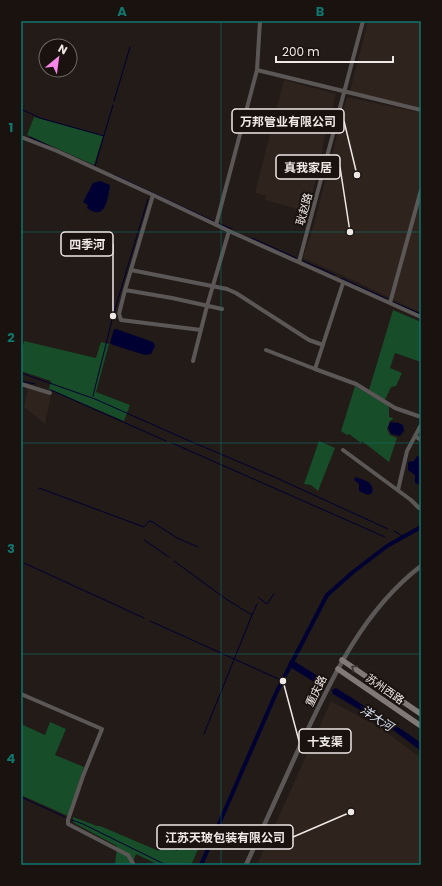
<svg xmlns="http://www.w3.org/2000/svg" width="442" height="886" viewBox="0 0 442 886" font-family="Poppins,'Noto Sans SC',sans-serif">
<rect width="100%" height="100%" fill="#221b18"/>
<path fill="#2f231d" d="M368 21H421V108L350 91Z
M284 80 336 94 322 149 323 150 308 212 265 200 266 196 255 193Z
M347 97 421 113V313L355 281 303 258 313 228Z
M28 388 51 396 45 424 24 407Z
M331 701 382 729 421 758V865H257Z"/>
<path fill="#174d28" d="M34 117 103 136 94 165 27 135Z
M393 310 421 322V362L395 353 390 368 402 373 396 386 391 387 385 400 369 390Z
M24 341 96 358 101 342 109 344 96 392 130 405 124 421 49 389 51 381 21 371V353Z
M355 386 387 405 389 408V417L393 418V419L390 421 387 429 390 435 397 438 389 462 362 441 361 443 349 434 347 435 341 431Z
M319 441 335 448 318 491 311 485 304 484Z
M50 722 66 729 55 755 84 767 68 816 21 795V724L45 735Z
M73 817 97 826H100L159 851 163 841 170 847 177 851 184 831 190 833 189 840 200 845 191 865H159L136 854 132 865H115L117 846 76 824 73 822Z"/>
<path fill="#003" d="M100 181 110 185C108 198 106 222 87 208L88 205 83 202 93 183Z
M114 329H116L153 342 155 346 151 354 145 355 113 345 110 343Z
M390 422 399 423 403 425 404 431 400 436 391 434 388 428Z
M417 456 421 457V485L415 483V475L408 470V462L414 461Z
M355 477C364 480 375 482 372 493L368 495 359 491V484L354 480Z
M336 688 404 731 421 743V751L392 729 333 694 332 690Z"/>
<g fill="none" stroke-linecap="round" stroke-linejoin="round">
<path stroke="#003" stroke-width="1" d="M114 101 130 47
M21 109 40 118 104 136
M30 137 51 147
M95 166 113 105
M114 175 213 221
M220 224 232 229
M252 238 296 258
M303 261 335 275
M341 278 387 299
M393 302 421 314
M21 373 95 399 192 442 270 475 388 529
M21 381 35 384
M51 390 166 441
M93 396 113 316 148 199
M172 443 385 537
M39 488 144 527 149 521H151L177 538 198 547
M394 531 404 537
M144 540 169 557
M174 561 226 599 252 615 257 604
M24 563 144 618
M259 598 267 604 274 594
M150 621 283 681
M204 734 252 615
M21 797 65 817
M72 820 83 824 166 865"/>
<path stroke="#003" stroke-width="4" d="M201 865 277 691 327 595 353 572 387 546 421 527"/>
<path stroke="#003" stroke-width="7" d="M292 664 319 681"/>
<path stroke="#5c5757" stroke-width="4" d="M257 70 421 110
M21 137 57 151 153 195 229 231 421 317
M153 195 125 290 119 314 121 320 201 330
M216 225 257 70 260 21
M299 262 363 21
M131 270 227 289 236 293 309 340 323 345
M343 283 315 369 356 384 395 408 421 417
M125 290 172 298 222 309
M390 303 421 190
M266 350 315 369
M193 361 207 306 229 231
M21 384 50 393
M415 436 421 440
M343 450 411 500 419 508 421 506
M398 490 407 451 421 425
M21 694 102 729 83 776 68 820V824L128 855 134 865"/>
<path stroke="#5c5757" stroke-width="4.5" d="M246 865C264 825 282 786 300 746 331 680 362 611 421 566"/>
<path stroke="#807978" stroke-width="5.5" d="M342 660 421 714
M338 669 421 726"/>
</g>
<defs><path id="oneway-chevron" d="M-2-3.5L2.5 0L-2 3.5" fill="none" stroke-width="1.6" stroke-linecap="round" stroke-linejoin="round"/></defs>
<use stroke="#3d3634" href="#oneway-chevron" transform="translate(354 668) rotate(-146)"/>
<path fill="none" stroke="#0f766e" stroke-width="1" stroke-opacity="0.55" d="M221 21V865M21 232H421M21 443H421M21 654H421"/>
<g text-anchor="middle" dominant-baseline="central" stroke-width="4" stroke-linejoin="round" paint-order="stroke">
<g font-size="11" fill="#eee8e6" stroke="#19120f">
<text transform="translate(304 209) rotate(-75)">耿赵路</text>
<text transform="translate(385 689) rotate(35)">苏州西路</text>
<text transform="translate(316 691) rotate(-64)">重庆路</text>
</g>
<g font-size="12" font-style="italic" fill="#d5e0f2" stroke="#19120f">
<text transform="translate(377 718) rotate(33)">洋大河</text>
</g>
</g>
<path fill="none" stroke="#eee8e6" stroke-width="1.5" d="M357 175L344 121M350 232L340 167M113 316L113 244M283 681L299 741M351 812L293 837"/>
<g fill="#eee8e6" stroke="#19120f" stroke-width="1.5">
<circle cx="357" cy="175" r="4"/>
<circle cx="350" cy="232" r="4"/>
<circle cx="113" cy="316" r="4"/>
<circle cx="283" cy="681" r="4"/>
<circle cx="351" cy="812" r="4"/>
</g>
<g fill="#19120f" stroke="#eee8e6" stroke-width="1.5">
<rect x="232" y="109" width="112" height="24" rx="4"/>
<rect x="276" y="155" width="64" height="24" rx="4"/>
<rect x="61" y="232" width="52" height="24" rx="4"/>
<rect x="299" y="729" width="52" height="24" rx="4"/>
<rect x="157" y="825" width="136" height="24" rx="4"/>
</g>
<g font-size="12" text-anchor="middle" font-weight="bold" fill="#eee8e6">
<text x="288" y="126">万邦管业有限公司</text>
<text x="308" y="172">真我家居</text>
<text x="87" y="249">四季河</text>
<text x="325" y="746">十支渠</text>
<text x="225" y="842">江苏天玻包装有限公司</text>
</g>
<rect width="442" height="886" fill="none" stroke="#19120f" stroke-width="44"/>
<g transform="translate(58 58) rotate(29)"><circle r="19" fill="#19120f" stroke="#6e6865"/>
<path d="M0-3L7 15L0 10L-7 15Z" fill="#f987e8"/>
<text y="-6" font-size="11" font-weight="bold" text-anchor="middle" fill="#eee8e6">N</text>
</g>
<path d="M276 56v6h117v-6" fill="none" stroke="#eee8e6" stroke-width="2"/>
<text x="282" y="56" font-size="12" fill="#eee8e6" stroke="#19120f" stroke-width="3" paint-order="stroke">200 m</text>
<rect x="22" y="22" width="398" height="842" fill="none" stroke="#0f766e" stroke-width="1.5"/>
<g font-size="13" text-anchor="middle" font-weight="bold" fill="#0f766e">
<text x="122" y="16">A</text>
<text x="320" y="16">B</text>
<text x="11" y="132">1</text>
<text x="11" y="342">2</text>
<text x="11" y="553">3</text>
<text x="11" y="763">4</text>
</g>
</svg>
